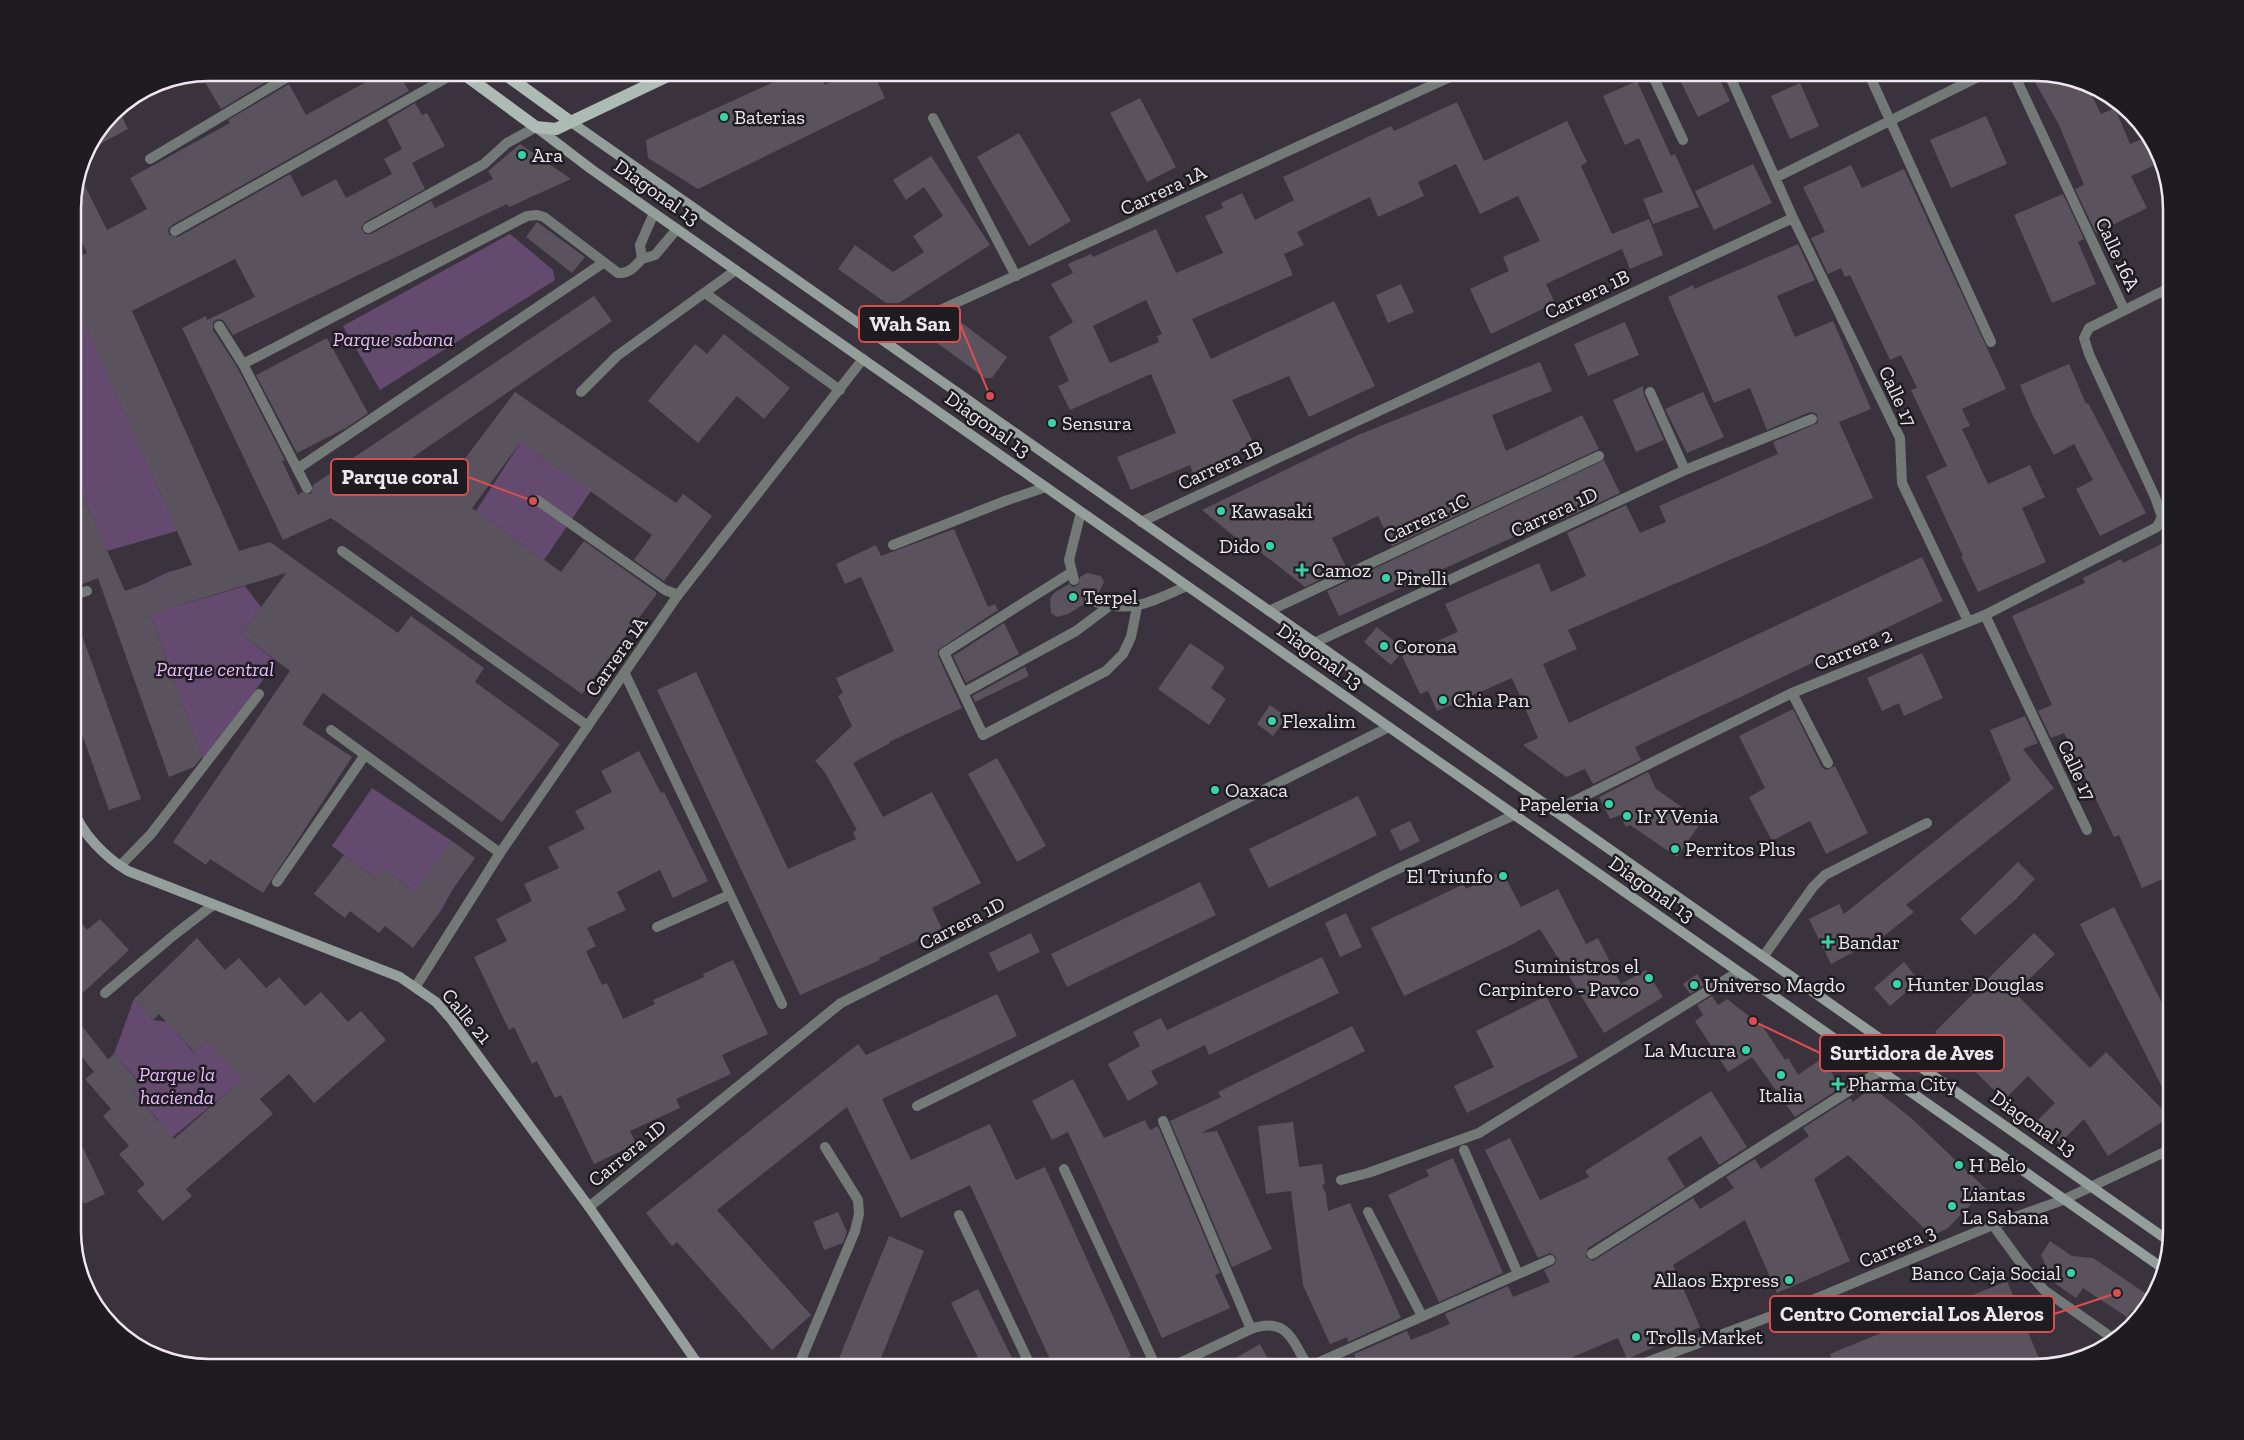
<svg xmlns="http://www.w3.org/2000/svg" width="2244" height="1440" viewBox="0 0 2244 1440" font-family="'Zilla Slab',serif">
<rect width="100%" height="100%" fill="#3a333d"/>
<path fill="#654a70" d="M510 234 553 270 555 280 380 390 343 326Z
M80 312 177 531 107 551 73 473V315Z
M521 442 591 491 544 560 476 511Z
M166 573 177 606 245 586 261 607 241 634 276 661 204 763 140 586Z
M372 788 452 841 430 871 453 889 440 912 383 868 375 878 332 846Z
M134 999 153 1020 167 1022 193 1052 207 1040 243 1079 162 1146 158 1120 132 1091 140 1083 114 1054Z"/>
<path fill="#5a525d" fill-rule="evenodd" d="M209 72H282L221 109 200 74Z
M384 72H398L409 91 172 225 168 230 169 235 178 237 290 174 302 197 336 179 346 198 392 174 384 159 402 149 387 120 415 103 422 115 427 113 445 146 412 163 425 189 365 222 361 228 365 234H371L431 201 435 208 493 179 488 171 520 144 571 179 509 207 507 204 233 335 223 320 218 319 213 322V330L237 367 285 460 282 461 298 495 302 492 311 494 313 485 594 296 612 321 406 462 443 488 515 392 676 503 683 494 712 516 664 581 634 560 652 535 521 442 472 508 561 572 584 541 656 592V595L582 694 331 518 283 540 182 328 206 316 207 320 255 297 235 259 132 311 239 551 270 542 398 633 411 616 484 668 475 682 560 744 502 822 323 693 302 724 352 757 263 893 210 859 206 865 173 842 290 671 241 634 286 573 150 614 202 757 194 767 169 777 98 578 73 588V473L125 591 167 576 166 573 192 565 73 297V259L87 253 73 223V200L79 174 107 230 147 209 130 178 230 123 228 120 289 84 306 115Z
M796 72H819L825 85 852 72H873L885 98 698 189 648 158 646 140Z
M1676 72H1716L1730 101 1698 117Z
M2046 76 2088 88 2101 114 2115 108 2130 144 2149 136 2153 141 2159 163 2131 176 2147 208 2096 233 2075 189 2084 185 2059 125 2035 82Z
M1637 81 1671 156 1675 154 1699 207 1653 224 1643 199 1663 192 1639 138 1625 145 1603 96Z
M1800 83 1819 126 1790 139 1771 96Z
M1140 98 1176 167 1147 182 1110 113Z
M1457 102 1484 161 1567 121 1587 162 1581 166 1612 234 1649 219 1663 255 1630 269 1622 249 1584 266 1546 284 1555 303 1491 334 1470 289 1509 271 1503 257 1540 241 1518 196 1480 214 1456 164 1418 182 1424 196 1378 217 1370 197 1297 232 1304 245 1284 254 1293 275 1192 319 1211 359 1334 301 1375 386 1309 417 1289 376 1232 400 1254 444 1222 459 1224 462 1194 476 1190 465 1131 490 1117 457 1176 433 1151 374 1070 410 1058 386 1069 381 1049 337 1073 322 1051 284 1073 273 1068 264 1091 254 1093 257 1156 229 1176 273 1202 262 1223 253 1205 216 1223 208 1221 203 1242 193 1255 220 1294 200 1283 177 1391 126 1394 131ZM1146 300 1162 334 1157 336 1159 342 1110 363 1093 326Z
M118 109 128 129 87 151 113 112Z
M1986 116 2007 164 1951 188 1930 140Z
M1019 133 1071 221 1029 246 977 157Z
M931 156 990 245 899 303H886L838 269 855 245 893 272 924 252 913 236 943 216 924 187 906 200 893 180Z
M1753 164 1772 203 1714 230 1695 191Z
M1851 165 1862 188 1904 169 2006 389 1962 409 1970 426 1962 429 1988 484 2030 465 2045 497 2022 508 2046 562 1978 592 1961 556H1963L1926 476 1947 466 1911 390 1917 388 1901 355 1890 360 1850 275 1845 277 1841 268 1828 274 1811 238 1825 232 1803 187Z
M2063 194 2084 239 2078 242 2096 284 2052 303 2014 215Z
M537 222 585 257 572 273 526 237Z
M1798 244 1815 280 1777 296 1795 337 1833 321 1871 409 1839 422 1873 498 1568 630 1577 649 1543 664 1569 723 1922 557 1943 601 1635 747 1641 760 1593 784 1585 769 1566 777 1523 745 1538 738 1512 678 1437 711 1428 691 1420 694 1402 656 1458 632 1445 604 1539 563 1551 592 1586 576 1567 533 1626 505 1640 533 1666 522 1659 506 1778 454 1773 442 1818 423 1817 414 1810 412 1767 430 1750 388 1714 403 1668 297 1693 285 1694 289Z
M1401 284 1414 312 1388 323 1376 295Z
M954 317 1007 357 992 378H985L918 329Z
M1625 322 1639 355 1588 376 1574 344Z
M724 334 790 388 764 419 737 396 698 443 648 401 695 344 707 354Z
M327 338 368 413 346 428 297 453 256 375Z
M1540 362 1552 391 1492 415 1506 451 1582 415 1599 449 1392 546 1378 516 1332 538 1346 567 1305 587 1245 540 1241 542 1202 510 1358 435Z
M2069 364 2086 404 2088 403 2146 513 2100 536 2076 489 2093 480 2074 444 2054 455 2033 416 2020 385Z
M1643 386 1644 395 1664 440 1636 452 1613 400Z
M1703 392 1724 437 1687 453 1665 409Z
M1604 460 1620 493 1561 520 1560 516 1339 616 1327 591Z
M954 529 988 607 995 604 998 610 938 650V656L962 708 889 742 890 743 853 763 883 817 932 792 981 883 932 908 942 929 879 958 880 960 800 995 657 690 696 672 788 869 856 839 853 832 857 830 824 771 815 761 852 726 838 696 843 693 836 678 894 651 861 577 845 584 836 564 876 545 881 556Z
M2172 539V875L2142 888 2119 835 2114 837 2064 733 2051 738 2038 711 2052 705 2012 616 2085 583 2083 578 2121 559 2123 563Z
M1087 573 1101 576 1104 582 1098 595H1086L1083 598 1084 604 1068 614 1057 617 1051 613 1050 599 1054 593 1069 584 1073 587 1078 585 1080 577Z
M75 616 141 799 109 810 73 709V617Z
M1004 623 1019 654 966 683 953 656Z
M1377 627 1404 650 1391 665 1364 642Z
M1190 643 1225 667 1211 688 1226 699 1209 725 1158 689Z
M1922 653 1943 698 1904 716 1899 703 1882 711 1867 678Z
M1025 667 1029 676 975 702 972 696Z
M1270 705 1287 717 1273 736 1257 724Z
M1793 709 1822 767 1826 770 1835 766 1868 833 1826 854 1810 821 1772 841 1749 797 1765 788 1739 736Z
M2025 716 2038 743 2023 749 2054 788 1906 905 1914 912 1874 944 1872 942 1831 964 1809 919 1839 904 1844 914 2011 780 1990 730Z
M639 751 661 793 664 792 708 881 673 898 660 870 617 892 626 910 587 928 596 946 586 951 602 985 607 983 623 1019 655 1004 653 1000 704 977 703 974 733 960 768 1034 722 1055 731 1074 676 1099 680 1108 630 1131 636 1144 594 1164 561 1095 555 1098 537 1061 532 1064 514 1027 509 1030 474 957 507 941 496 919 532 901 524 884 559 868 548 847 585 829 575 811 612 792 601 771Z
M997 758 1046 846 1017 862 968 774Z
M1648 772 1656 789 1702 821 1677 857 1630 825 1626 827 1620 815 1610 819 1599 797Z
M1358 796 1377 835 1269 888 1249 849Z
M1410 821 1420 841 1400 851 1390 830Z
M452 841 475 858 438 910 440 912 413 948 385 926 379 933 350 911 345 918 314 894 344 855 375 878 383 868 414 892Z
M2018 862 2035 879 2015 900 1975 935 1960 919Z
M1502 871 1521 907 1558 889 1586 944 1598 938 1621 984 1646 970 1663 997 1604 1033 1540 929 1513 944 1404 996 1371 928 1464 884 1466 889Z
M1200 882 1216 915 1067 987 1051 954Z
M2114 907 2172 1023V1107L2080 924Z
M73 912 87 930 100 919 129 950 73 1002Z
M1346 913 1362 947 1340 957 1325 923Z
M1031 933 1040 952 998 972 989 953Z
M2034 933 2055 954 2015 993 2090 1068 2106 1052 2170 1117 2108 1156 2084 1119 2060 1143 2037 1121 2055 1103 2028 1076 2004 1100 1935 1032Z
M197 938 225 970 239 958 266 988 279 977 305 1006 321 992 348 1022 361 1011 386 1040 314 1103 289 1074 260 1099 273 1114 186 1189 192 1196 163 1221 137 1191 145 1184 119 1154 129 1146 103 1116 111 1109 85 1079 94 1072 73 1046V1015L108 1059 114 1054 140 1084 132 1091 174 1139 242 1079 207 1040 194 1052 159 1014 153 1020 134 999Z
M1322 957 1339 993 1209 1055 1205 1045 1151 1071 1158 1084 1128 1101 1108 1064 1140 1046 1133 1032 1161 1018 1167 1030Z
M1904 962 1919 981 1890 1006 1874 988Z
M1697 974 1704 985 1690 994 1683 984Z
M997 994 1017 1036 882 1099 911 1160 990 1124 1016 1180 1045 1167 1131 1356 1103 1368H1054L970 1185 901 1218 847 1107 717 1210 811 1315 772 1350 677 1242 672 1246 646 1213 858 1044 866 1055Z
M1546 996 1578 1057 1467 1113 1454 1086 1494 1067 1476 1031Z
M1712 996 1718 1005 1727 999 1763 1027 1785 1060 1788 1058 1798 1075 1821 1059 1842 1087 1795 1117 1752 1057 1728 1072 1695 1021 1703 1015 1697 1005Z
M1352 1026 1365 1051 1201 1133 1217 1131 1272 1249 1232 1267 1170 1121 1221 1097 1218 1092Z
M1073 1079 1104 1138 1145 1120 1150 1130 1158 1126 1220 1273 1215 1275 1230 1308 1162 1338 1068 1132 1052 1140 1032 1101Z
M1872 1087 1910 1117 1986 1189 1948 1228 1932 1236 1848 1155 1814 1179 1850 1261 1777 1293 1745 1220 1673 1265 1700 1327 1627 1359 1618 1338 1547 1368H1360L1354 1354 1407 1331 1411 1340 1450 1324 1445 1314 1508 1286 1513 1297 1550 1282 1544 1270 1555 1264 1556 1257 1550 1253 1538 1258 1485 1150 1510 1138 1540 1200 1589 1177 1585 1171 1711 1091 1747 1147 1719 1165 1701 1136 1667 1158 1685 1187 1588 1248 1586 1257 1593 1261 1693 1198 1700 1209 1734 1188 1726 1177 1755 1159 1761 1169 1809 1136 1803 1128 1850 1098 1853 1102Z
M1293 1122 1299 1167 1322 1164 1325 1184 1322 1185 1326 1194 1328 1211 1350 1203 1401 1318 1348 1342 1347 1337 1330 1344 1303 1285 1291 1191 1266 1194 1258 1126Z
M73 1127 105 1194 84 1204 73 1182Z
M1453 1158 1503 1273 1439 1302 1388 1195 1429 1176 1426 1170Z
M838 1212 847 1232 843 1243 824 1250 813 1222Z
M889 1236 924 1251 913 1278 877 1368H835Z
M2050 1241 2072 1256 2093 1258 2151 1297 2149 1307 2139 1315 2132 1310 2127 1317 2083 1288 2076 1298 2053 1282 2041 1255Z
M2007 1281 2042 1366 1835 1368 1830 1354Z
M978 1289 1008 1350 1017 1368H983L951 1303Z
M1260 1344 1273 1368H1218Z"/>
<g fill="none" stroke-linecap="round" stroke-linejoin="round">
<path stroke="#727976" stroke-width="10" d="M933 118 1016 276
M654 213 640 245 642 259 655 255 677 229
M368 228 484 164 507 143 536 127
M705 293 840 390
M219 326 243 364 307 488
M243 364 527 216 537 215 544 217 618 273C629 274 634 267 642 259
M581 392 617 356 736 270
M297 469 603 263
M537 500 665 590 678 595
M893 545 1005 501 1046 487
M342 551 588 726
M1072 572 944 653 983 735 1106 671 1123 654 1131 637 1137 607
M1074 580 1069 560 1081 512
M73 595 87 591
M1090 600C1131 615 1150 602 1187 586
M625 674 782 1004
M963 693 1076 631 1108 607
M331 730 500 853
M120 866 151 834 259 694
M277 882 365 755
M657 927 729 895
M1763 957 1813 887 1825 875 1927 823
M1993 1225 2020 1262 2044 1290 2114 1339
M1793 1308 1800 1324"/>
<path stroke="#727976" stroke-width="10" d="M1651 72 1683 140
M1728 72 1793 218 1900 438 1902 483 1968 621
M1868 72 1991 342
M2013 72 2124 309
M150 159 296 72
M1775 178 1988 72
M175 231 457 72
M879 338 1461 72
M1650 392 1685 470
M1141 522 1793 218
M1269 611 1599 456
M1985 615 2087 830
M1314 643 1685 470 1812 419
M1792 693 1828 763
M1554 811 1792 693 1985 615 2157 527 2162 517 2155 497 2089 354 2084 338 2089 328 2171 287
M416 986 500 853 678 595 863 359
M105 993 174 935 213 905
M917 1106 1385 875 1514 815
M1163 1121 1251 1329
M1464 1150 1518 1274
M1064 1169 1156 1367
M1341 1180 1368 1173 1479 1133 1738 972
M589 1207 841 1003 1389 727
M1368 1212 1422 1316
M959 1215 1031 1367
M1592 1254 1880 1071
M798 1367 855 1231 859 1214 858 1200 825 1147
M1171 1367 1251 1329C1287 1316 1293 1341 1308 1367
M1308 1367 1550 1260
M1634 1367 1793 1308 1993 1225 2063 1200 2171 1149"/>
<path stroke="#949e9a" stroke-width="10" d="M571 122 2169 1241
M536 127 591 169 2161 1267
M73 809C82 834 105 857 128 871L400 977 436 1002 451 1019 589 1207 700 1367"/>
<path stroke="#adbbb5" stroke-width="12" d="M461 72 536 127 556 129 676 72
M502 72 571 122"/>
</g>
<g fill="#39d4a5" stroke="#1f1c21" stroke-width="2">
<circle cx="724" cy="117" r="5"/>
<circle cx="522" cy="155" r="5"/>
<circle cx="1052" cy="423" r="5"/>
<circle cx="1221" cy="511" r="5"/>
<circle cx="1270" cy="546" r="5"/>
<path d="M1299.5 562.5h5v5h5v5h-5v5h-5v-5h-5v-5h5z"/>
<circle cx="1386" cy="578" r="5"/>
<circle cx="1073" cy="597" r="5"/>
<circle cx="1384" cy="646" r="5"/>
<circle cx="1443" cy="700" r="5"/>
<circle cx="1272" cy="721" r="5"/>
<circle cx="1215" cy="790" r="5"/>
<circle cx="1609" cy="804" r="5"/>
<circle cx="1627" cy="816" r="5"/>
<circle cx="1675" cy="849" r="5"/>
<circle cx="1503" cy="876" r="5"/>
<path d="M1825.5 934.5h5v5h5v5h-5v5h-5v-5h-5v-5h5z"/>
<circle cx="1649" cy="978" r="5"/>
<circle cx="1897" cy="984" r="5"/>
<circle cx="1694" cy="985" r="5"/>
<circle cx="1746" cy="1050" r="5"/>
<circle cx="1781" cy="1075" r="5"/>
<path d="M1835.5 1076.5h5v5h5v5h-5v5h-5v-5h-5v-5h5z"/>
<circle cx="1959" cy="1165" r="5"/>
<circle cx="1952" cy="1206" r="5"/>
<circle cx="2071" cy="1273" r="5"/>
<circle cx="1789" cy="1280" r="5"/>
<circle cx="1636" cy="1337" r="5"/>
</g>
<g text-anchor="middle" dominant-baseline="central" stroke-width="5" stroke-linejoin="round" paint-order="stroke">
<g font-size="20" fill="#ece8ee" stroke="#1f1c21" text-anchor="start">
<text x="734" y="117">Baterias</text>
<text x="532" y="155">Ara</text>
<text x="1062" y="423">Sensura</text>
<text x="1231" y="511">Kawasaki</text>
<text x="1260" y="546" text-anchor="end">Dido</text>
<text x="1312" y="570">Camoz</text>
<text x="1396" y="578">Pirelli</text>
<text x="1083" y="597">Terpel</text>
<text x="1394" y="646">Corona</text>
<text x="1453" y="700">Chia Pan</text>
<text x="1282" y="721">Flexalim</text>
<text x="1225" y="790">Oaxaca</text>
<text x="1599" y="804" text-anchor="end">Papeleria</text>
<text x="1637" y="816">Ir Y Venia</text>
<text x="1685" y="849">Perritos Plus</text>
<text x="1493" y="876" text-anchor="end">El Triunfo</text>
<text x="1838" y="942">Bandar</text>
<text x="1639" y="966" text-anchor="end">Suministros el<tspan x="1639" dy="23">Carpintero - Pavco</tspan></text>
<text x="1907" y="984">Hunter Douglas</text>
<text x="1704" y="985">Universo Magdo</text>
<text x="1736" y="1050" text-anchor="end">La Mucura</text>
<text x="1848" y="1084">Pharma City</text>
<text x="1781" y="1095" text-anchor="middle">Italia</text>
<text x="1969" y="1165">H Belo</text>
<text x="1962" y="1194">Liantas<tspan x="1962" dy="23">La Sabana</tspan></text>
<text x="2061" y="1273" text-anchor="end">Banco Caja Social</text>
<text x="1779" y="1280" text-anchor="end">Allaos Express</text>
<text x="1646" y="1337">Trolls Market</text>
</g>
<g font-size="20" fill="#ece8ee" stroke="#1f1c21">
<text transform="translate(1163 190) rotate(-25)">Carrera 1A</text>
<text transform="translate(657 192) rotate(35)">Diagonal 13</text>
<text transform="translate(2118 254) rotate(65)">Calle 16A</text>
<text transform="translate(1587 294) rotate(-25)">Carrera 1B</text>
<text transform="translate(1898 396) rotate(65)">Calle 17</text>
<text transform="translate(988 424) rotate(35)">Diagonal 13</text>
<text transform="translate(1220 465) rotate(-25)">Carrera 1B</text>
<text transform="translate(1554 512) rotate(-25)">Carrera 1D</text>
<text transform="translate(1426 518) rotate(-25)">Carrera 1C</text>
<text transform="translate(1853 649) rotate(-22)">Carrera 2</text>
<text transform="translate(616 656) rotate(-55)">Carrera 1A</text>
<text transform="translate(1320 656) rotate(35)">Diagonal 13</text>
<text transform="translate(2077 770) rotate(65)">Calle 17</text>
<text transform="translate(1652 889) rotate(35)">Diagonal 13</text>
<text transform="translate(962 923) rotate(-27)">Carrera 1D</text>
<text transform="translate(467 1016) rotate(50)">Calle 21</text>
<text transform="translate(2034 1123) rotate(35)">Diagonal 13</text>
<text transform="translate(627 1153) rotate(-39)">Carrera 1D</text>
<text transform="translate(1897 1246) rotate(-23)">Carrera 3</text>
</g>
<g font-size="20" font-style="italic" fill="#eabafd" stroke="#1f1c21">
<text x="393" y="339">Parque sabana</text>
<text x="215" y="669">Parque central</text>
<text x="177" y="1074">Parque la<tspan x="177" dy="23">hacienda</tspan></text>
</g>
</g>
<path d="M0 0H2244V1440H0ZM209 81H2035A128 128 0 0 1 2163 209V1231A128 128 0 0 1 2035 1359H209A128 128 0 0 1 81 1231V209A128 128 0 0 1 209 81Z" fill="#1f1c21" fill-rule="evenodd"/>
<path fill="none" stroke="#ece8ee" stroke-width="2.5" d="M209 81H2035A128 128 0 0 1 2163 209V1231A128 128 0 0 1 2035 1359H209A128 128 0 0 1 81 1231V209A128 128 0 0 1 209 81Z"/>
<path fill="none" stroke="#da4e50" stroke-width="2" d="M990 396L960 324M533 501L468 477M1753 1021L1820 1053M2117 1293L2054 1314"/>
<g fill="#da4e50" stroke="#1f1c21" stroke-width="2">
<circle cx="990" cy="396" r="5"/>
<circle cx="533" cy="501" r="5"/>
<circle cx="1753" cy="1021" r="5"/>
<circle cx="2117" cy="1293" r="5"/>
</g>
<g fill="#1f1c21" stroke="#da4e50" stroke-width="2">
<rect x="859" y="306" width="101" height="36" rx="5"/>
<rect x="331" y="459" width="137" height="36" rx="5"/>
<rect x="1820" y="1035" width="184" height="36" rx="5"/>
<rect x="1770" y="1296" width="284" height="36" rx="5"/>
</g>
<g font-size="21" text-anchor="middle" font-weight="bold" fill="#ece8ee">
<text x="910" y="331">Wah San</text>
<text x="400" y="484">Parque coral</text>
<text x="1912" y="1060">Surtidora de Aves</text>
<text x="1912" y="1321">Centro Comercial Los Aleros</text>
</g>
</svg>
